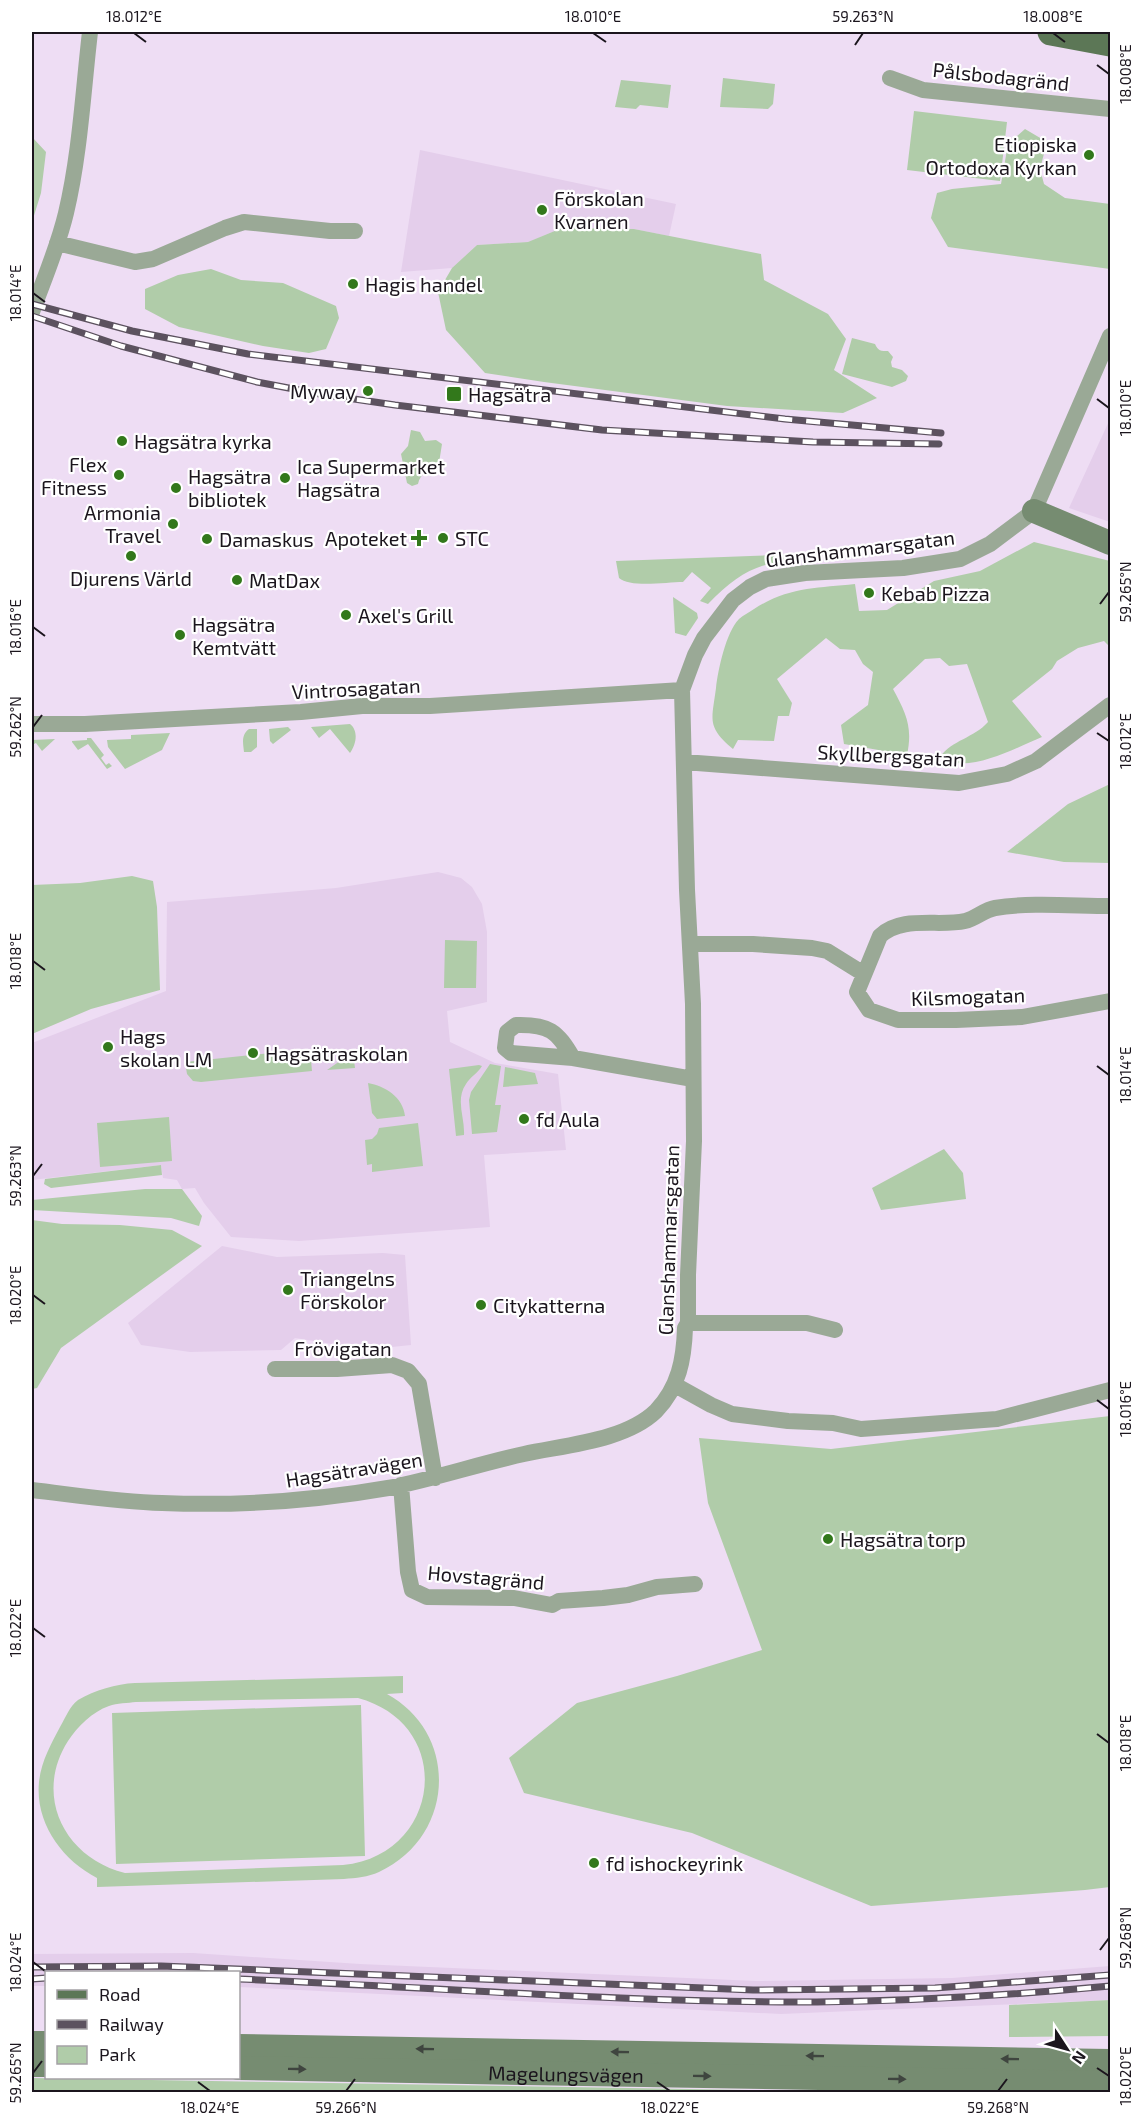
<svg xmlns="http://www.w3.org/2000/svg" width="1142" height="2124" viewBox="0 0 1142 2124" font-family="'Exo 2',sans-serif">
<rect width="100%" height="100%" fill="#eeddf4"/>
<path fill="#e4ceeb" d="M420 150 676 204 669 236 634 229 562 228 529 242 477 245 452 268 401 272Z
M1110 419V522L1069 508Z
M438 872 461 878 472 887 482 904 487 932V1002L447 1011 450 1042 495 1063 558 1074 566 1150 484 1155 490 1227 299 1241 231 1237 204 1203 195 1188 182 1189 177 1180 163 1178 161 1165 32 1180V1043L166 991 167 902 336 888Z
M222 1246 277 1257 383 1253 405 1255 411 1345 344 1352 332 1344 295 1338 281 1350 190 1352 141 1345 128 1323Z
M193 1953 360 1964 756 1981 952 1978 1110 1966V2000L781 2014 239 1987 238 1972H46V1986H32V1954Z"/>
<path fill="#b0cca9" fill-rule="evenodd" d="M723 78 775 84 773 104 768 109 720 107Z
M621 80 671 85 668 108 640 105 636 109 615 107Z
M914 111 1007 122 1000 181 907 170Z
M1025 129 1047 142 1040 169 1044 184 1065 198 1110 204V269L948 247 931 218 937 193 952 189 1001 184 1008 144Z
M32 137 46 152 41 193 32 222Z
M562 228 634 229 761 254 764 280 828 314 846 339 834 370 877 398 843 413 727 406 544 382 485 373 446 330 438 292 452 268 477 245 528 242Z
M211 269 241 280 283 283 336 306 339 318 326 349 309 353 263 346 179 327 145 309V289L178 275Z
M852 338 875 344C878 351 881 351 888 351L893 357 891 362 892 367 902 370 908 376 906 381 892 387 842 374Z
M411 430 420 432 425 441 436 440 442 444 439 463C430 469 420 473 418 484L412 486 407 483 401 454 408 446Z
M1034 542 1110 561V647L1104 641 1078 648 1057 661 1052 669 1012 701 1042 737C1015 748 966 776 940 757 952 740 974 738 988 722L967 664 949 666 940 658 925 659 893 689C906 713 913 727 907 755L844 744 841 725 868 705 873 672 863 664 855 650 840 649 826 638 777 679 792 703 789 716H778L774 741 738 740 733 749C706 726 712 720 716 688 718 670 726 632 739 619 743 615 750 612 754 609 788 587 817 588 855 584L859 611 887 610 934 581 980 571Z
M802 554V558C758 563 739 572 708 604L700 601 711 588 692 572 683 582C667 582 630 588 619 578L616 561Z
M673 597 697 613 698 618 686 636 675 633Z
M350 724C359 731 356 745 350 753L330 729 319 738 311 727Z
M288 727 291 730 273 744 270 741 269 729Z
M249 729H257V747L251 752H244C243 743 241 735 249 729Z
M170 733 162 750 125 769 108 747 107 740 131 739V735Z
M87 738H91L104 755 101 758 106 765 109 763 112 766 107 769 88 744 78 750 72 742V741L87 740Z
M55 739 42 751 36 743 32 745V740Z
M1110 784V863L1064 862 1007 852 1068 804Z
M132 876 153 881 157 907 160 990 91 1009 32 1034V885L80 883Z
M445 940 477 941 476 988H444Z
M310 1049 312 1071 201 1082 193 1081 187 1074 185 1062Z
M353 1052 355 1068 327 1070Z
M490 1064 501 1066 495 1105H501L497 1132 472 1134 469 1100 471 1092Z
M479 1065 482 1066C478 1073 470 1077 466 1084 455 1100 465 1117 464 1135L456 1136 449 1069Z
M505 1067 535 1073 538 1084 503 1087Z
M368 1083C385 1086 403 1097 405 1116L377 1119 372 1113Z
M169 1117 172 1161 100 1167 97 1123Z
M418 1123 423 1166 372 1172V1164L367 1165 365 1140 372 1139 377 1134 379 1128Z
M944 1149 963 1173 966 1199 881 1210 872 1188Z
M161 1165 162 1175 51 1188 44 1184 45 1179Z
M145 1189H182L202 1216 199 1226 171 1218 32 1210V1200Z
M32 1220 62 1224 120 1225 172 1230 202 1246 61 1348 37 1388 32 1389Z
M1110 1416V1887L1085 1890 871 1906 692 1833 524 1793 509 1758 577 1703 677 1676 762 1650 708 1503 699 1438 831 1449Z
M403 1676V1693L387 1694C460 1734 455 1837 379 1872 368 1877 356 1878 344 1879L97 1887V1878C62 1860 35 1823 39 1782 41 1762 51 1744 60 1727 66 1717 69 1707 78 1700 95 1690 116 1684 135 1683ZM358 1698C457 1725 441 1855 343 1865L125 1873C65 1858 33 1796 68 1741 78 1726 92 1712 109 1706 117 1703 128 1703 136 1702Z
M361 1705 365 1856 116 1864 112 1713Z
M1110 2000V2036L1009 2037V2005Z
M32 2078 871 2092H32Z"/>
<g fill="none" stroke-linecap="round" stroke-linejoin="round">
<path stroke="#9aa996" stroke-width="16" d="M890 78 923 90 1110 109
M57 243 135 262 153 259 225 228 244 222 330 231H355
M32 312C44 279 58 247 66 213 80 154 83 92 90 32
M32 724H85L301 712 362 706H430L682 690
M684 762 959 783 1007 774 1036 761 1110 705
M1110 906C1075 906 1029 902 995 908 984 910 975 919 965 921 939 927 902 915 880 936L857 992 869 1010 898 1020H956L1022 1017 1110 1001
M690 944H753L812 948 827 951 864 974
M573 1058C557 1031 549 1024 516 1025L507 1032 505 1048 511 1053 573 1058 693 1079
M688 1323H807L835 1330
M275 1369H337L392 1365 408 1371 419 1384 435 1478
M675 1385 711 1405 732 1414 788 1421 833 1423 861 1429 997 1419 1110 1390
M401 1485 408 1572 412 1590 427 1597 514 1598 552 1605 559 1601 603 1598 628 1595 657 1587 695 1584
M32 1490C75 1495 119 1502 162 1503 237 1506 314 1501 388 1488 434 1479 478 1464 524 1454 565 1445 625 1441 656 1411 679 1387 684 1359 685 1328L688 1323V1275L694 1141 693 1004 687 890 682 690 695 655 704 638 733 600 750 587 766 579 805 573 903 568 960 559 990 544 1034 511 1110 336"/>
<g stroke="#768c71" stroke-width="24">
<path d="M1034 511 1110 543"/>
<path d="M32 2043H46"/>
<path d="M238 2046 1110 2061"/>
<path d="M32 2065H46"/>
<path id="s1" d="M238 2068 1110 2083"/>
</g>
<path stroke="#5c7756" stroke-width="27" d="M1051 32 1110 43"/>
<defs>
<path id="rail" d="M32 304 132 331 248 354 785 419 941 433
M32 316 121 346 257 382 320 394 395 405 602 430 813 442 939 444
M32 1967 161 1966 753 1990 935 1988 1110 1975
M32 1979 46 1978
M238 1979C431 1987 625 2003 817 2002 915 2001 1013 1995 1110 1986"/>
</defs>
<use href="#rail" stroke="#5c525f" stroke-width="7"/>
<use href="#rail" stroke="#fff" stroke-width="4.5" stroke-dasharray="14" stroke-linecap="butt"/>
</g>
<defs><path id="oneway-solid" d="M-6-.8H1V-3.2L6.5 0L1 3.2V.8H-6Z" transform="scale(1.5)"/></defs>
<g fill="#3f453f">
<use href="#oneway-solid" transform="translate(425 2049) rotate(-179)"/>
<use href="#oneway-solid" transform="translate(620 2052) rotate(-179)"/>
<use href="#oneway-solid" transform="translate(815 2056) rotate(-179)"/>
<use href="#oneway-solid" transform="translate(1010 2059) rotate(-179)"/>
<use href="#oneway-solid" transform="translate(297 2069) rotate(1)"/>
<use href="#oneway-solid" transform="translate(702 2076) rotate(1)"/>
<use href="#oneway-solid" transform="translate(897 2079) rotate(1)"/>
</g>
<path fill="none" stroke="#1b151d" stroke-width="2" d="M134 33 146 42M593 33 606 42M1053 33 1065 42M855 45 863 33M1097 65 1109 74M33 293 45 302M1097 399 1109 408M1100 604 1109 592M33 627 45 636M33 727 42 715M1097 733 1109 741M33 961 45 970M1097 1066 1109 1075M33 1176 42 1164M33 1295 45 1304M1097 1400 1109 1409M33 1628 45 1637M1097 1734 1109 1743M1100 1950 1109 1938M33 1962 45 1971M1097 2068 1109 2076M33 2073 42 2061M198 2082 210 2091M657 2082 670 2091M346 2091 355 2079M998 2091 1007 2079"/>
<g fill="#32781b" stroke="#fff" stroke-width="2">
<circle cx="1089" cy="155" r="6"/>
<circle cx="542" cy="210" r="6"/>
<circle cx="353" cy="284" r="6"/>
<circle cx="368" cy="391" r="6"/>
<rect x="446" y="386" width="16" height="16" rx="3"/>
<circle cx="122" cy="441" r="6"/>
<circle cx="119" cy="475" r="6"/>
<circle cx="285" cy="478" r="6"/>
<circle cx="176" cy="488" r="6"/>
<circle cx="173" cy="524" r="6"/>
<path d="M416 529h6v6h6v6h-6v6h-6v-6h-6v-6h6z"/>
<circle cx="443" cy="538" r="6"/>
<circle cx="207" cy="539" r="6"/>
<circle cx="131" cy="556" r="6"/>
<circle cx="237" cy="580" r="6"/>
<circle cx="869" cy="593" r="6"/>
<circle cx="346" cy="615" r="6"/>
<circle cx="180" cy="635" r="6"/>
<circle cx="108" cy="1047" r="6"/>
<circle cx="253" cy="1053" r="6"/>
<circle cx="524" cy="1119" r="6"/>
<circle cx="288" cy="1290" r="6"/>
<circle cx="481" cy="1305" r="6"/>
<circle cx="828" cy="1539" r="6"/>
<circle cx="594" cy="1863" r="6"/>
</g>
<g text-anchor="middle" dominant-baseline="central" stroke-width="4.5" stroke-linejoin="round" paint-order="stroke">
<g font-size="20" fill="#1b151d" stroke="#fff">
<text transform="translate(1001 76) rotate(6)">Pålsbodagränd</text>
<text transform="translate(860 548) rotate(-7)">Glanshammarsgatan</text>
<text transform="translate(356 688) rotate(-3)">Vintrosagatan</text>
<text transform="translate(891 755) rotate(3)">Skyllbergsgatan</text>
<text transform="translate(968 996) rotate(-2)">Kilsmogatan</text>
<text transform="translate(668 1240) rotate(-88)">Glanshammarsgatan</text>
<text x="343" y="1348">Frövigatan</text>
<text transform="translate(354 1469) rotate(-9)">Hagsätravägen</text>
<text transform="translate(486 1577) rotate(5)">Hovstagränd</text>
<text stroke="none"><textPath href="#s1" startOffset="328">Magelungsvägen</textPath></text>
</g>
<g font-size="20" fill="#1b151d" stroke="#fff" text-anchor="start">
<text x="1077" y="144" text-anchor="end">Etiopiska<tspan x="1077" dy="23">Ortodoxa Kyrkan</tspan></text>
<text x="554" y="198">Förskolan<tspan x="554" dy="23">Kvarnen</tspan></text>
<text x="365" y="284">Hagis handel</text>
<text x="356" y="391" text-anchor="end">Myway</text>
<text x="468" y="394">Hagsätra</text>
<text x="134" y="441">Hagsätra kyrka</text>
<text x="107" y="464" text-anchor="end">Flex<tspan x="107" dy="23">Fitness</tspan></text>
<text x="297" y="466">Ica Supermarket<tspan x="297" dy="23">Hagsätra</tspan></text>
<text x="188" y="476">Hagsätra<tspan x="188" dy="23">bibliotek</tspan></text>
<text x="161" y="512" text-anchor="end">Armonia<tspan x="161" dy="23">Travel</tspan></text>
<text x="407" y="538" text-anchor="end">Apoteket</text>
<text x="455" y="538">STC</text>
<text x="219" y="539">Damaskus</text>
<text x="131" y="578" text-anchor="middle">Djurens Värld</text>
<text x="249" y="580">MatDax</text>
<text x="881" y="593">Kebab Pizza</text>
<text x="358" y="615">Axel's Grill</text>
<text x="192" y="624">Hagsätra<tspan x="192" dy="23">Kemtvätt</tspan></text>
<text x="120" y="1036">Hags<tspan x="120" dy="23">skolan LM</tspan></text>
<text x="265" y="1053">Hagsätraskolan</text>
<text x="536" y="1119">fd Aula</text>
<text x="300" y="1278">Triangelns<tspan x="300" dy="23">Förskolor</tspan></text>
<text x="493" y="1305">Citykatterna</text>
<text x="840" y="1539">Hagsätra torp</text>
<text x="606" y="1863">fd ishockeyrink</text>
</g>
</g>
<rect width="1142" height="2124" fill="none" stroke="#ffffff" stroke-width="66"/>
<rect x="45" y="1971" width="195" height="108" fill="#ffffff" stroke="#a4a1a5" stroke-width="1.5"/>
<rect x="57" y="1990" width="30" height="9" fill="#5c7756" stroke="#a4a1a5" stroke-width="1.5"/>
<text x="99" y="2001" font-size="18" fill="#1b151d">Road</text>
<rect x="57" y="2020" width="30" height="9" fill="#5c525f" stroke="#a4a1a5" stroke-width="1.5"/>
<text x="99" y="2031" font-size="18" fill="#1b151d">Railway</text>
<rect x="57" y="2046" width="30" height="18" fill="#b0cca9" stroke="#a4a1a5" stroke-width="1.5"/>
<text x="99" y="2061" font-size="18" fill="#1b151d">Park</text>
<g transform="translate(1067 2049) rotate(126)" stroke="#ffffff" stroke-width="4.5" paint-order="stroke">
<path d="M0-4.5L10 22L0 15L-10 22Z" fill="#1b151d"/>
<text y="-9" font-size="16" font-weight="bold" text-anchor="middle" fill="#1b151d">N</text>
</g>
<rect x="33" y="33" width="1076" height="2058" fill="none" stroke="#1b151d" stroke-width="2"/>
<g font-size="15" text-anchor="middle" fill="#1b151d">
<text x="134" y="22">18.012°E</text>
<text x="593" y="22">18.010°E</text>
<text x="863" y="22">59.263°N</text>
<text x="1053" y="22">18.008°E</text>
<text transform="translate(1126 74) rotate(-90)" y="5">18.008°E</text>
<text transform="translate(16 293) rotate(-90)" y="5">18.014°E</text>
<text transform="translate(1126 408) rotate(-90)" y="5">18.010°E</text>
<text transform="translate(1126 592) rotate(-90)" y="5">59.265°N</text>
<text transform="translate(16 627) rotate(-90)" y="5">18.016°E</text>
<text transform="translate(16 727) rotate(-90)" y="5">59.262°N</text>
<text transform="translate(1126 741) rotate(-90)" y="5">18.012°E</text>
<text transform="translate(16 961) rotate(-90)" y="5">18.018°E</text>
<text transform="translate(1126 1075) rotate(-90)" y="5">18.014°E</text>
<text transform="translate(16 1176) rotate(-90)" y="5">59.263°N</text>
<text transform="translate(16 1295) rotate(-90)" y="5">18.020°E</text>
<text transform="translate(1126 1409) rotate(-90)" y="5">18.016°E</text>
<text transform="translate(16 1628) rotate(-90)" y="5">18.022°E</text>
<text transform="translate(1126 1743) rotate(-90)" y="5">18.018°E</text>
<text transform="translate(1126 1938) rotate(-90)" y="5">59.268°N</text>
<text transform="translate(16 1962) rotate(-90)" y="5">18.024°E</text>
<text transform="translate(16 2073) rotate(-90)" y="5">59.265°N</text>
<text transform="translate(1126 2076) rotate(-90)" y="5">18.020°E</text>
<text x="210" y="2113">18.024°E</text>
<text x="346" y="2113">59.266°N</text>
<text x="670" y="2113">18.022°E</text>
<text x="998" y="2113">59.268°N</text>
</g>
</svg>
